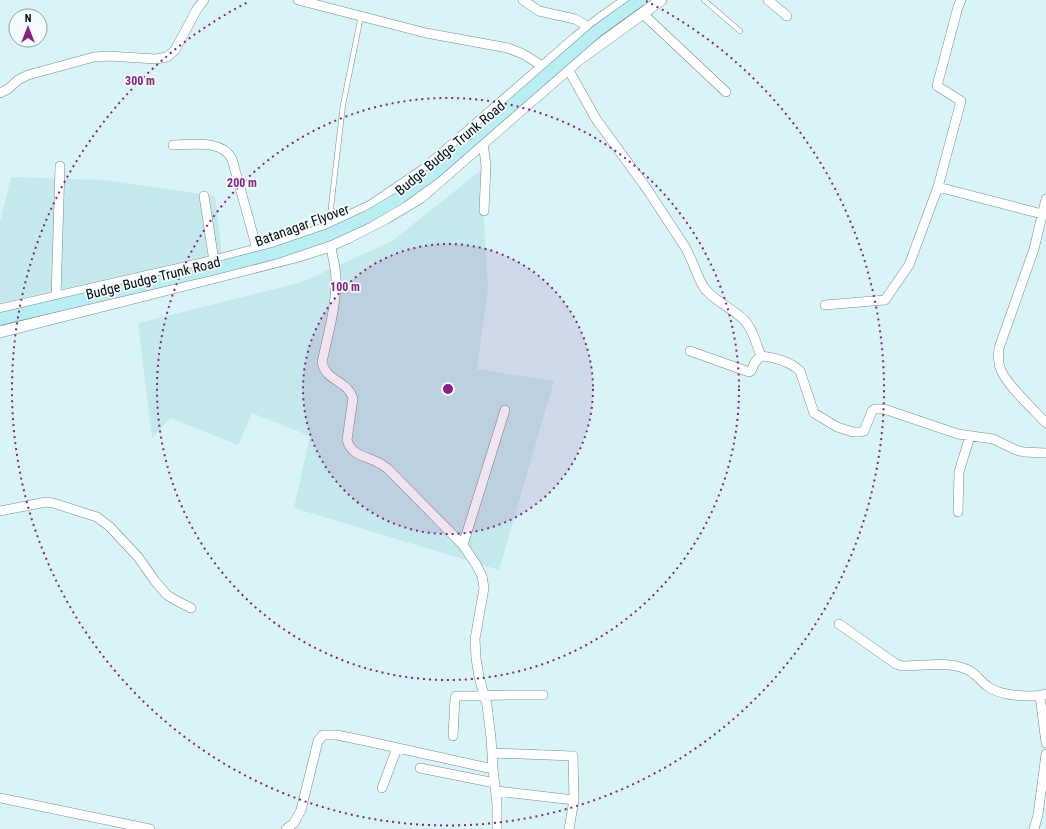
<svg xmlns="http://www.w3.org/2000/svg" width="1046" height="829" viewBox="0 0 1046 829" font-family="'Roboto Condensed',sans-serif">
<rect width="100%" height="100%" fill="#d8f4f7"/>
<path fill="#c4e9ec" d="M481 170 488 288 477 369 554 381 499 570 294 508 310 436 252 413 238 445 170 418 152 438 138 323 302 282 392 241Z
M11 177 105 180 215 196 222 253 0 303V222Z"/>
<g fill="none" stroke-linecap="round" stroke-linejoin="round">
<defs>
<path id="service" d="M704 0 740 31
M329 224 343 105 361 16"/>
<path id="minor" d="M298 0 426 33 508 48 523 54 544 67
M523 0 539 11 575 19 589 27
M768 0 787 16
M642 13 726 92
M568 69 596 119 647 189 685 247C693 260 697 278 705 289 716 302 732 308 744 320 752 327 757 346 761 356
M0 93 8 89 18 80 28 75 94 57 108 56 156 59 167 57 175 50 197 9 204 0
M483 143 486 165 484 211
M173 145C192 145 222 139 232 159L257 249
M938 187 961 101 937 86 958 7 961 0
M204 196 214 261
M1046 199 1034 249 999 348C998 356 998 363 1001 370 1005 383 1036 412 1046 423
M330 240C331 253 336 266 336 279 336 307 328 335 322 362 326 382 346 379 353 398L347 440C352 457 368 456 381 464 384 466 387 468 389 470L463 545 477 566 482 576 484 588 475 639 476 658 479 677 487 705 491 738 493 769 497 804V829
M56 297 60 166
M825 305 885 300 909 265 938 187 1042 214
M690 351 749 372 751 371 755 362 761 356C774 357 791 362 800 371L814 413 837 427 853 432H860L864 431 872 411 875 409H884L958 434 993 439 1016 450 1024 452 1046 453
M0 511 46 502 53 503 97 517 110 527 138 557 155 581 167 595 177 601 191 608
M958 512 959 472 970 436
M463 545 505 410
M839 624 896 664 902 666C923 666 946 661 966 669 975 672 979 680 987 686 999 696 1031 698 1046 694
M1040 696 1046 743
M453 736 455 698 456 696 514 695H543
M492 753 573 756 574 800 569 829
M420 768 495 783
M382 788 397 748
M496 791 574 800
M0 798 150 829
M286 829 294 823 301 810 318 741 323 735H337L366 741 493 769
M1034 829 1038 815 1046 754"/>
<path id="tertiary" d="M0 310 214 261 290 241 318 231 371 206 424 170 576 38 600 19 627 0
M0 332 299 256 324 248 347 238 386 218 421 197 577 61 661 0"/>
</defs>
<use href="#service" stroke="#738c8f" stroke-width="5.5"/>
<use href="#minor" stroke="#738c8f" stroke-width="10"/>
<use href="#tertiary" stroke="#738c8f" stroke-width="12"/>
<use href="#service" stroke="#fff" stroke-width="4.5"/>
<use href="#minor" stroke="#fff" stroke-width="9"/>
<use href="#tertiary" stroke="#fff" stroke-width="11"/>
<defs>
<path id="secondary-bridge" d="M0 319 213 269 275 253 328 235 367 217 401 197 434 173 597 31 640 0"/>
</defs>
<use href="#secondary-bridge" stroke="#738c8f" stroke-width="13" stroke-linecap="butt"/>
<use href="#secondary-bridge" stroke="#b9eef3" stroke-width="12"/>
</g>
<circle cx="448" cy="389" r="145" fill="#8a1f84" fill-opacity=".12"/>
<g fill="none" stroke="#8a1f84" stroke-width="2" stroke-dasharray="2 4">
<circle cx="448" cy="389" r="145"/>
<circle cx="448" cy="389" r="291"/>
<path d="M646 1A436 436 0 1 1 250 1"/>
</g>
<g text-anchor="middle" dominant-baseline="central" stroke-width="3.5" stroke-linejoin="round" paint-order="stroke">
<g font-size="14" fill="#060e0f" stroke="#f3fdff">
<text transform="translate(450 148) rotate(-40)">Budge Budge Trunk Road</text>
<text transform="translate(302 225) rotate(-20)">Batanagar Flyover</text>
<text transform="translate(153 278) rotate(-14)">Budge Budge Trunk Road</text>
</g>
</g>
<circle cx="448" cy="389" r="6" fill="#8a1f84" stroke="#f3fdff" stroke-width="2"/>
<g font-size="12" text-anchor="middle" font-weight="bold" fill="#8a1f84" stroke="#f3fdff" stroke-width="3.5" stroke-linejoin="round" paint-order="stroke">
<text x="140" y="85">300 m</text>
<text x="242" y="187">200 m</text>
<text x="345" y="291">100 m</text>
</g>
<g transform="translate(28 28)"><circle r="19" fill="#f3fdff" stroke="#949d9f"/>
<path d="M0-3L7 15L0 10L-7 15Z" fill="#8a1f84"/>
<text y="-6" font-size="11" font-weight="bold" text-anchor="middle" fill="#060e0f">N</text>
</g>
</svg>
